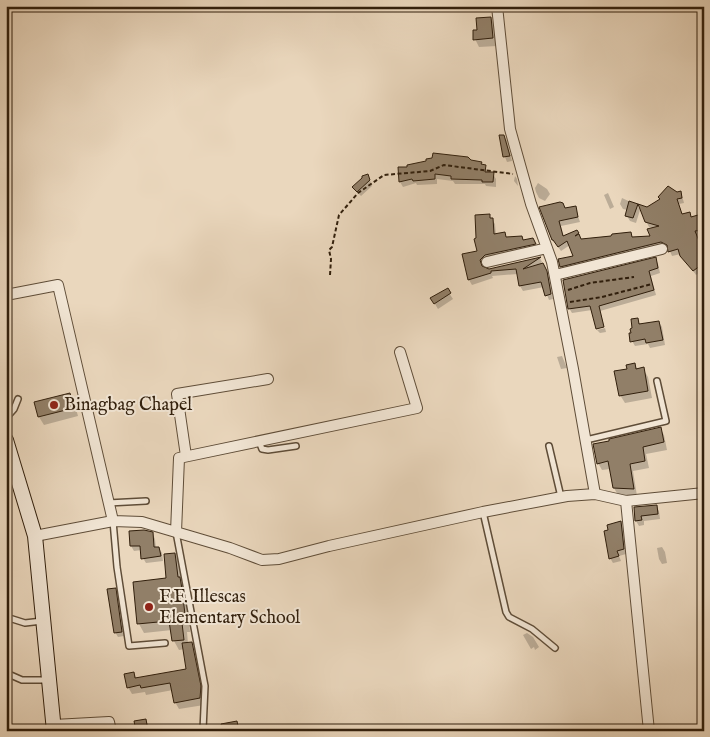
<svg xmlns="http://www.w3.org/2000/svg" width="710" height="737" viewBox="0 0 710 737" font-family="'IM FELL English',serif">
<rect width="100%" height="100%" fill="#ead7bd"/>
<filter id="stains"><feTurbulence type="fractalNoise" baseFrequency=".004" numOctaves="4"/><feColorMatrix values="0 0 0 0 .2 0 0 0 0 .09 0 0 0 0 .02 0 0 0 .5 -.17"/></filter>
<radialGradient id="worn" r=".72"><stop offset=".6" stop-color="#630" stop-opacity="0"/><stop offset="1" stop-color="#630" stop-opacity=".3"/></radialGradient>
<path fill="#0003" d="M491 18 495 26 497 46 479 47 475 39 478 31Z
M500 136H504L507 141 512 161 507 162 505 157Z
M470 162 481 163 485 166 488 173 493 174 496 179V187L486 186 485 184H455L453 181 437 179V184L417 185 416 183 403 187 400 182 399 168Z
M368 175 372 186 361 196 357 192Z
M515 176 517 179 518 186 514 181Z
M538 183 547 189 550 194 545 201 539 198 536 192 535 188Z
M681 192 684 203 679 204 682 215 689 214 692 218 698 216 704 232V235L697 236 704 253V269L696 275 681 254 672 256 669 249 664 247 564 271 561 266 575 256 570 245 561 251 553 240 563 204 566 209 575 207 580 222 561 226 564 237 576 232 581 240 630 233 633 238H652L655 228 649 227 646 221 647 209Z
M608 193 614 207 610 209 604 195Z
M622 198 637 205 640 210 636 223 630 221 627 216 628 210 623 209 620 204Z
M489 216 495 224 496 235 504 233 507 238 523 241 533 240 537 249 488 260 482 266 483 269 489 270 540 258 542 262 537 266 546 270 549 277 553 299 549 300 544 287 523 291 520 286 518 274 492 276 493 278 472 285 469 280Z
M656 259 658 264 660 273 651 276 656 295 600 311 604 325 596 327 592 310 572 313 569 308Z
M447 290 453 299 438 309 432 299Z
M637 319 640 324 659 322 662 327 665 345 650 348 648 344 635 346 632 341Z
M605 328 606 332 600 333 597 330Z
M562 356 567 368 561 369 557 357Z
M635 365 638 370 643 369 648 377 652 398 625 403 620 395 628 370Z
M69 394 74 402 78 416 44 425 39 417 35 403Z
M660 428 664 435 667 450 646 454 649 468 633 471 637 496 618 495 614 488 610 469 602 470 598 463Z
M656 506 659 511 660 519 644 521V525L639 526 636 521 635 508Z
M621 523 623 528 626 554 619 556 621 561 613 563 610 558Z
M130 532 152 533 155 539 156 548H159L162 553 163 561 146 563 143 558 142 550 134 551 131 546Z
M662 547 665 552 667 563 662 564 659 559 657 548Z
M175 554 180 563 182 583 187 599 190 632H187L188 644 192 643 196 650 204 694V705L179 709 175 702 173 690 146 695 145 692 132 694 128 687 134 673 137 679 187 670 185 649 179 650 174 641 172 630 144 633 139 624 167 579Z
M115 590 118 595 124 636 118 637 115 632Z
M527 633 533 637 539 647 535 650 534 647 531 649 523 635Z
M146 720 151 731H137Z"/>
<path fill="#917f68" stroke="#311f0c" d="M491 17 493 38 473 40V30H477L476 18Z
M499 135H504L510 156 503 157Z
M433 153 468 157 471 160 482 162 481 164 486 165 485 172H494L493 182H482V180L451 179V176L435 174V179L413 181 412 179 399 182 398 167H407V165L426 161V159L432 158Z
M368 174 370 180 357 192 352 187 362 178V176Z
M668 186 677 192 681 191 682 198 677 199 682 214 690 212 691 217 698 215 703 230 695 231 704 253V263L693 271 680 256 678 249 668 252 667 245 661 242 560 267 558 259 573 256 567 241 558 247 553 240H552L539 207 560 202 563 203 565 208 576 206 578 217 559 221 563 236 577 230 579 233 575 236 579 234 581 239 611 236 612 234 631 232 632 237 650 236 647 229 659 226 645 222 638 204 647 207 660 199 658 197Z
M629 201 638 204 633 218 625 216Z
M490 214V218H493L494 234 505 232 506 237 522 236 523 240 533 238 536 244 485 255 480 260 482 266 489 269 541 257 523 269 543 263 547 271 551 294 545 296 541 282 519 286 516 269 491 271V273L468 280 462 254 477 251 474 239 476 238 475 215Z
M656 257 658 268 649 271 654 290 599 306 604 327 596 329 590 306 568 309 563 280Z
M448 288 451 293 434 304 430 298Z
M638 318 639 324 659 321 663 340 646 343 645 339 630 342 629 333H631L630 329 632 328 631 319Z
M635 363 636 369 644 367 648 391 619 396 614 371 627 369 626 365Z
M70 393 74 408 38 417 34 402Z
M661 427 664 442 643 447 645 461 630 464 634 489 613 488 608 461 597 464 593 444 609 441V439Z
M657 505 658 514 641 516 642 520 635 521 634 507Z
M621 521 624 549 617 551 619 556 609 559 604 531 608 530 607 525Z
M144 530 153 532 154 547H159L161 556 141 559 140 546H130L129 531Z
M175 553 178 577H180L182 589 186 623H182L184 640 172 641 169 621 137 624 133 582 166 578 164 554Z
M116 588 122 632 114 633 107 589Z
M192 642 201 686 200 698 174 703 170 683 141 688 140 685 127 688 124 674 134 672 135 678 186 669 182 643Z
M146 719 148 731H136L134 721Z
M237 721 239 731H223L221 724Z"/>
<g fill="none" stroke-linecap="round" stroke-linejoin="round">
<defs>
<path id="lane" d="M6 418 14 409 18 399
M586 440 666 421 657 381
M259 441 262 449 268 450 296 446
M549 446 561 497
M108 503 146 501
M483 512 506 612 509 617 532 629 555 648
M113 521 117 567 129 646 165 643
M176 532 205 686 203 730
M6 617 25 623 42 621
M6 673 22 680H47"/>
<path id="street" d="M497 6 510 129 531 204 552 262 573 369 595 494
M487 262 547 248
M555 275 662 249
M6 295 58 285 113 521
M186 456 177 394 268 379
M626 501 649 731
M176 532 179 458 417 408 400 352
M35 536 113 521 142 522 230 548 262 560 279 559 329 546 483 512 567 496 595 494 626 501 704 493
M54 725 109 722 111 731"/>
<path id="secondary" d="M6 440 35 536 54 731"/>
</defs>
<use href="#lane" stroke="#5f4d38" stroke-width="8"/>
<use href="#street" stroke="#5f4d38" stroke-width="12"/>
<use href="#secondary" stroke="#311f0c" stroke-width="16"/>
<path stroke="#311f0c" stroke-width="2" stroke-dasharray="4 2.5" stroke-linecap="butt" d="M330 275 331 259 329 250 332 247 339 215 358 193 384 175 430 171 444 165 513 174
M568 290 590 283 634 277
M570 302 602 297 652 284"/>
<use href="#lane" stroke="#f1e5d4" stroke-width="5"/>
<use href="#street" stroke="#f1e5d4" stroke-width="10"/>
<use href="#secondary" stroke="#f1e5d4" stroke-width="14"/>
</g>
<g fill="#8f2418" stroke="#f1e5d4" stroke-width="2">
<circle cx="54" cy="405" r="5"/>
<circle cx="149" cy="607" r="5"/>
</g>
<g text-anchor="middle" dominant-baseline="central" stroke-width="4" stroke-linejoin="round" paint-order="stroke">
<g font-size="18" fill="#311f0c" stroke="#f1e5d4" text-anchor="start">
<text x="64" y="405">Binagbag Chapel</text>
<text x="159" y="597">F.F. Illescas<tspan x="159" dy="21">Elementary School</tspan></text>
</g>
</g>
<rect width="710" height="737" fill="none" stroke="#ead7bd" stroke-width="25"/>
<rect x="8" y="8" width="695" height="722" fill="none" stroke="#311f0c" stroke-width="2.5"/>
<rect x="12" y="12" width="685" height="712" fill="none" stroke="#311f0c"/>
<rect width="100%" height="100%" filter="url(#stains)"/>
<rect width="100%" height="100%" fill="url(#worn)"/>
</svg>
